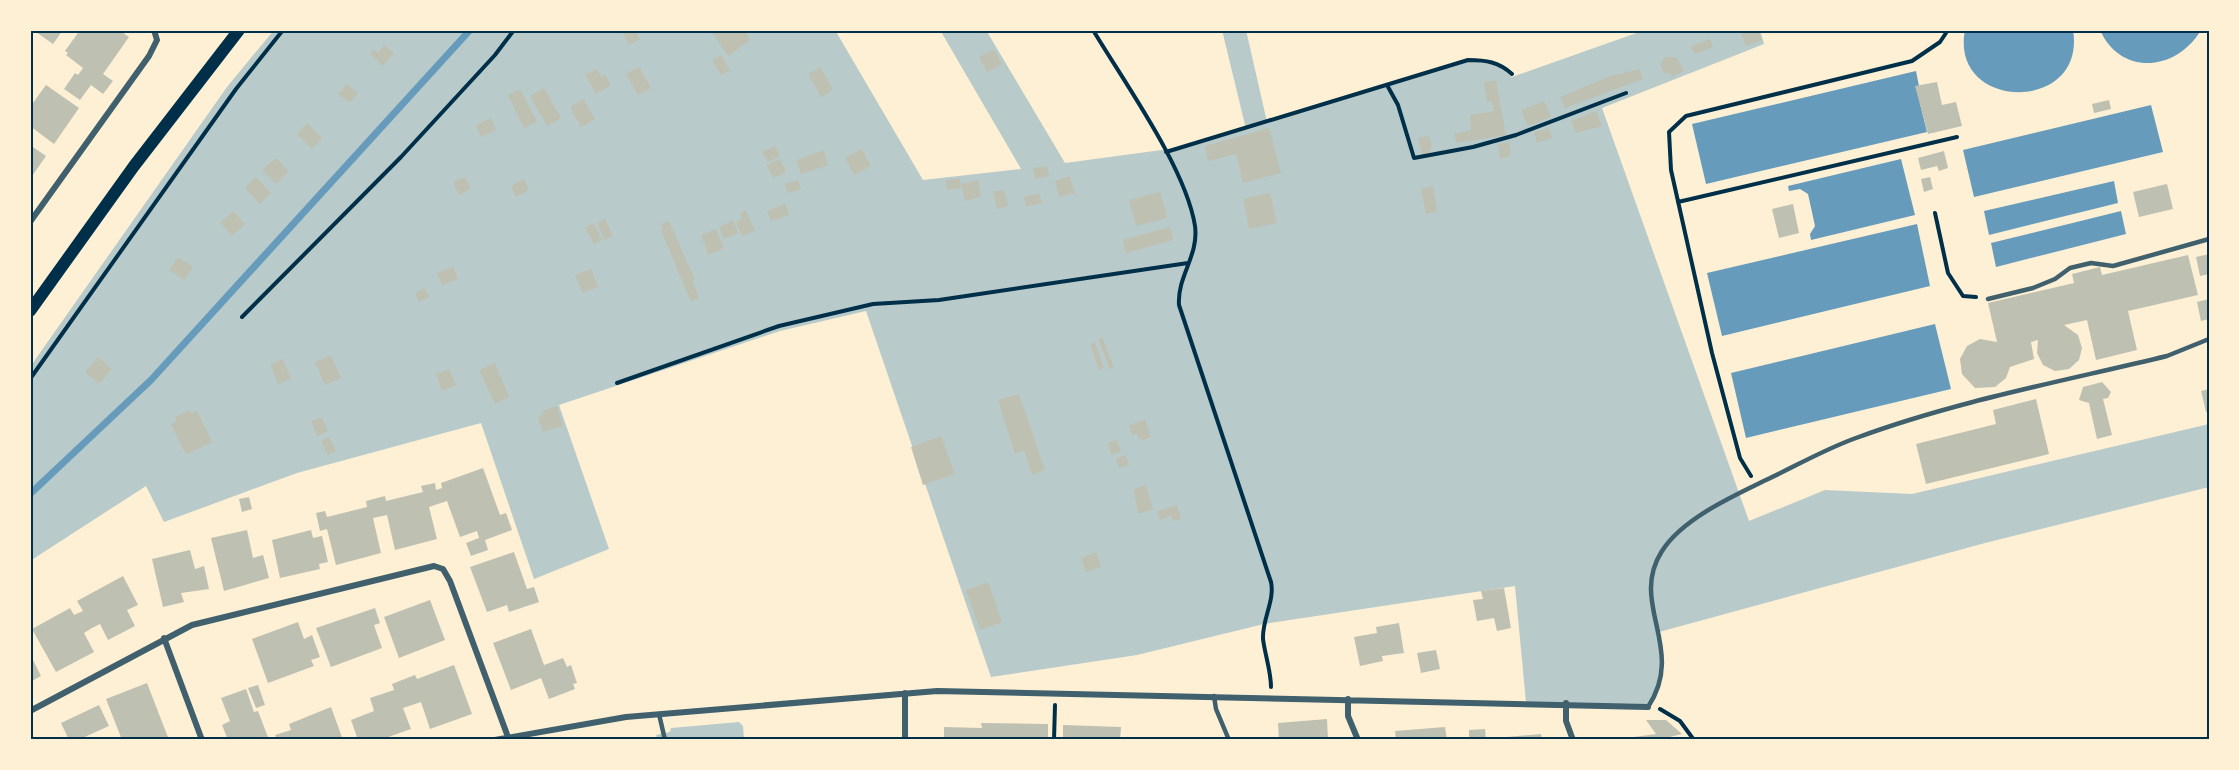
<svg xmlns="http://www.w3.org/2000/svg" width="2239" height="770" viewBox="0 0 2239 770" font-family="'Archivo Narrow',sans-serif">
<rect width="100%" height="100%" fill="#fdf0d5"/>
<path fill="#b9caca" d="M274 30H835L923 180 1021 169 940 30H986L1065 163 1191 146 1246 129 1222 30H1246L1267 122 1468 60 1499 65 1512 77 1645 30H1760L1764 44 1602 108 1749 521 1825 490 1912 494 2209 424V487L1985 543 1659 632C1664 665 1665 677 1648 707L1526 702 1515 586 1264 624 1137 655 991 677 866 311 780 331 559 405 609 549 534 579 481 423 297 473 164 522 146 486 30 561V367L227 87Z
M739 722 743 726 744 740H658L656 735 670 732 671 728Z"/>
<path fill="#669bbc" d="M1965 30H2073C2087 114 1949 112 1965 30Z
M2100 30H2201C2177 71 2121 77 2100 30Z
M1916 71 1919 86 1916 87 1927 132 1706 184 1692 124Z
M2151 105 2163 152 1974 197 1963 150Z
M1901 159 1915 215 1811 240 1810 234 1815 226 1808 194 1800 189 1789 191 1788 186Z
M2114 181 2118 203 1989 235 1984 211Z
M2121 211 2126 234 1996 267 1991 243Z
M1917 224 1930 286 1722 336 1707 273Z
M1935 324 1951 389 1746 438 1731 373Z"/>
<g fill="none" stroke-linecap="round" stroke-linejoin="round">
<path stroke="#669bbc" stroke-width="7" d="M30 494 151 380 470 30"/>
</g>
<path fill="#bec0b2" d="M33 30H63L53 44Z
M80 30H119L129 37 103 74 113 81 103 94 91 85 80 100 64 89 75 73 78 75 83 68 66 55 68 53 65 51Z
M621 30H635L640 39 629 45Z
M710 30H745L750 40 728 56Z
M1740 30H1758L1762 40 1746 46Z
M1710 39 1713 47 1694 54 1691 46Z
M384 45 394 53 383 66 370 54 374 49 378 53Z
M994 49 1002 64 987 72 979 57Z
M721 55 730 70 721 75 712 60Z
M1665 57H1677L1684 71 1672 77 1670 73H1664L1660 65Z
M639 67 651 88 638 95 626 74Z
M820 67 833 90 821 97 808 74Z
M597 69 601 77 605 75 611 85 596 94 585 75Z
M1640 69 1643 79 1565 108 1560 97 1610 76Z
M1496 80 1506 135 1456 143 1454 134 1471 130 1470 115 1494 111 1492 101 1487 102 1484 82Z
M1937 82 1942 105 1956 102 1962 126 1928 134 1915 86Z
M347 84 358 93 350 103 338 94Z
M46 85 79 108 54 144 30 126V107Z
M544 88 561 118 547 126 530 96Z
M520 89 537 121 524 128 508 95Z
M583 99 595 119 581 127 570 107Z
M2109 100 2111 109 2094 113 2092 104Z
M1544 101 1551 117 1528 126 1521 110Z
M1596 111 1602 126 1576 133 1571 121Z
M491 118 496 130 481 137 476 125Z
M307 123 322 138 312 149 297 134Z
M1269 128 1281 173 1243 183 1236 154 1208 161 1205 146Z
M1549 128 1552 138 1537 143 1534 132Z
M1429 136 1432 147 1429 148 1430 154 1422 155 1418 138Z
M1509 142 1511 156 1500 159 1498 144Z
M30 145 46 156 30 179Z
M775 146 780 156 768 162 762 152Z
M862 149 871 166 854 175 845 158Z
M824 150 828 165 801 174 796 160Z
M1944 151 1948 168 1939 171 1937 166 1921 170 1918 158Z
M276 158 289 171 276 184 262 170Z
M780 159 786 172 773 178 767 165Z
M1047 166 1049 176 1035 179 1033 168Z
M1070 176 1075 193 1059 197 1055 181Z
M256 177 271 193 260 204 245 188Z
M465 177 471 189 459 195 453 182Z
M1930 177 1933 189 1924 192 1921 179Z
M960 178 961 188 947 190 946 180Z
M524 179 529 190 516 197 511 186Z
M798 180 801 189 788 193 785 184Z
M978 180 981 197 965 201 961 184Z
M2167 184 2173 209 2139 217 2133 192Z
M1433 186 1437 212 1426 214 1421 189Z
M1004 190 1008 206 997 209 993 192Z
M1160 192 1167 218 1136 226 1129 200Z
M1039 193 1042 203 1026 207 1024 197Z
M1270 193 1277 223 1249 229 1243 199Z
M785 204 789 215 771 221 767 211Z
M1793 204 1799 233 1779 238 1772 209Z
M746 210 755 231 742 236 736 222 742 219 740 213Z
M233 211 245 224 232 236 220 223Z
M605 219 613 236 605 240 597 223Z
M733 220 738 233 724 239 719 227Z
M669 221 695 280 692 281 699 298 691 302 661 230 663 229 661 224Z
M594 223 602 240 594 244 585 228Z
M1170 227 1173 240 1126 253 1123 240Z
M716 229 724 248 708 255 701 235Z
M2209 254V274L2200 276 2196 257Z
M2188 255 2198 295 2128 311 2137 350 2096 360 2087 320 2064 325 2078 335 2082 348 2079 360 2069 369 2055 371 2043 365 2037 353 2038 340 2031 342 2034 359 2010 367 2006 378 1995 387 1975 388 1962 374 1960 359 1967 346 1980 339 1997 342 1988 303 2074 283 2072 274 2100 267 2102 275Z
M178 257 193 267 184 280 169 270Z
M453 267 458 279 442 285 437 273Z
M591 269 598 287 583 293 575 275Z
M425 288 429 297 419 302 415 293Z
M2209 299V319L2201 321 2197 302Z
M1103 338 1114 368 1110 369 1098 339Z
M1095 342 1104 368 1099 370 1090 344Z
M331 355 341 378 325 385 315 362Z
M98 357 112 369 99 384 85 372Z
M283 359 291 379 278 384 270 364Z
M495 363 509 397 495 404 479 370Z
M449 369 456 385 442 391 436 374Z
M2102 382 2111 392 2108 398 2103 399 2112 435 2097 439 2089 403 2079 400 2083 387Z
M2209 389V412H2206L2201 391Z
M1019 394 1045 470 1032 475 1024 450 1015 454 998 400Z
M2036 399 2049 454 1926 484 1916 444 1996 424 1993 410Z
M557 406 563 426 543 432 538 417 543 415 542 411Z
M190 410 192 414 197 411 212 442 186 455 171 424 177 421 175 417Z
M322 417 328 431 317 436 311 421Z
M1145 420 1151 437 1143 440 1138 438 1137 433 1132 435 1129 425Z
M941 436 955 474 923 485 911 447Z
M329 437 336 451 328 455 321 441Z
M1117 440 1121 452 1111 455 1108 443Z
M1126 455 1129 465 1119 468 1116 459Z
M483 468 500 515 506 513 512 530 485 540 488 550 471 556 466 543 479 538 477 531 460 537 447 501 429 507 437 539 395 550 387 515 373 518 381 553 336 565 327 529 320 531 316 513 325 511 327 517 367 507 366 501 385 496 386 501 423 492 421 486 435 483 436 490 442 488 441 483Z
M1146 485 1153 509 1138 514 1134 489Z
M249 497 252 509 242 512 239 499Z
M1177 505 1181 519 1173 521 1171 516 1160 520 1157 511Z
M247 530 253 558 263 555 269 578 224 591 211 538Z
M311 530 313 538 322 536 328 562 319 564 320 569 280 578 272 540Z
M190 550 195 569 204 566 209 589 181 593 184 602 163 607 152 559Z
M514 552 527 589 534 587 539 602 509 612 507 605 487 612 470 567Z
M1096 552 1101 567 1086 572 1081 558Z
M123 576 138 605 127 610 135 626 108 640 100 624 92 628 84 633 94 652 56 672 32 629 70 608 74 615 83 611 77 601Z
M988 582 1002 622 980 630 966 590Z
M1504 588 1511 628 1497 631 1494 618 1477 621 1473 600 1483 599 1481 591Z
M430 600 445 640 399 658 384 617Z
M375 608 380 623 374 625 382 648 331 667 316 628Z
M298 622 304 639 312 635 320 657 311 660 314 666 268 683 252 639Z
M1399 623 1404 653 1382 656 1383 661 1360 666 1354 637 1377 633 1376 627Z
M531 629 544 665 563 658 567 667 571 665 577 683 573 684 575 689 549 699 541 678 511 690 493 643Z
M1436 650 1440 669 1421 673 1417 653Z
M30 654 41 676 30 682Z
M454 665 472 714 430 729 421 702 403 708 411 729 380 740H358L351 720 374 711 370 698 394 690 392 684 402 680 415 675 417 679Z
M147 683 169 740H122L106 699Z
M258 685 265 705 256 708 248 688Z
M246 689 254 712 258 711 269 740H228L222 725 230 721 221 698Z
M99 705 109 726 78 740H69L61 723Z
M331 707 343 740H277L275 735 291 730 289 724Z
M1327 719 1328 740H1279L1278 723Z
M1646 720H1666L1682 734 1657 740H1612L1656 734Z
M981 723 1048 724V740H944V727L982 728Z
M1063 725 1121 727 1120 740H1063Z
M1445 727 1447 740H1396L1395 731Z
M1485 729 1486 740H1469V730Z
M1541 734 1542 740H1496V738Z"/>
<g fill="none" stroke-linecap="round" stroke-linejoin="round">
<path stroke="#003049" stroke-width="4" d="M1093 30C1124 82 1186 168 1195 226 1199 256 1177 276 1179 305L1271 582C1275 601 1262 619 1263 639 1265 655 1271 671 1271 687
M1387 85 1398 105 1414 158 1473 147 1516 135 1626 93
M1166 152 1468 60C1486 60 1499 62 1512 74
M1678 202 1957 137
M1935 213 1948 273 1963 296 1976 297
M242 317 401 157 495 55 514 30
M30 379 236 89 283 30
M617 383 779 326 873 304 939 300 1188 263
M1751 476 1740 458 1712 353 1671 170 1669 132 1686 116 1912 61 1940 42 1948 30
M1660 709 1680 721 1694 740
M1054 740 1055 705"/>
<path stroke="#3f606c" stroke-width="4.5" d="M1988 299 2033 288 2055 279 2070 268 2091 263 2113 266 2209 239
M1214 696 1216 709 1229 740
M1648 707C1687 648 1628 604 1662 551 1682 519 1733 496 1766 480 1796 466 1825 449 1856 438 1956 401 2064 381 2167 356L2209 339
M659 714 665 740"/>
<path stroke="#3f606c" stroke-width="6" d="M30 222 149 56 157 40 154 30
M164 638 202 740
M1348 699V716L1358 740
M1566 703V721L1573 740
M30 711 192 625 434 566 443 569 450 581 508 737
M495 740 626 717 937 691 1648 707
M905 740V693"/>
<path stroke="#003049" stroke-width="12" d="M30 311 134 166 239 30"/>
</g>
<rect width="2239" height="770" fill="none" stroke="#fdf0d5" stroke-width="63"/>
<rect x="32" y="32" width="2176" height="706" fill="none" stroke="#003049" stroke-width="2"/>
</svg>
